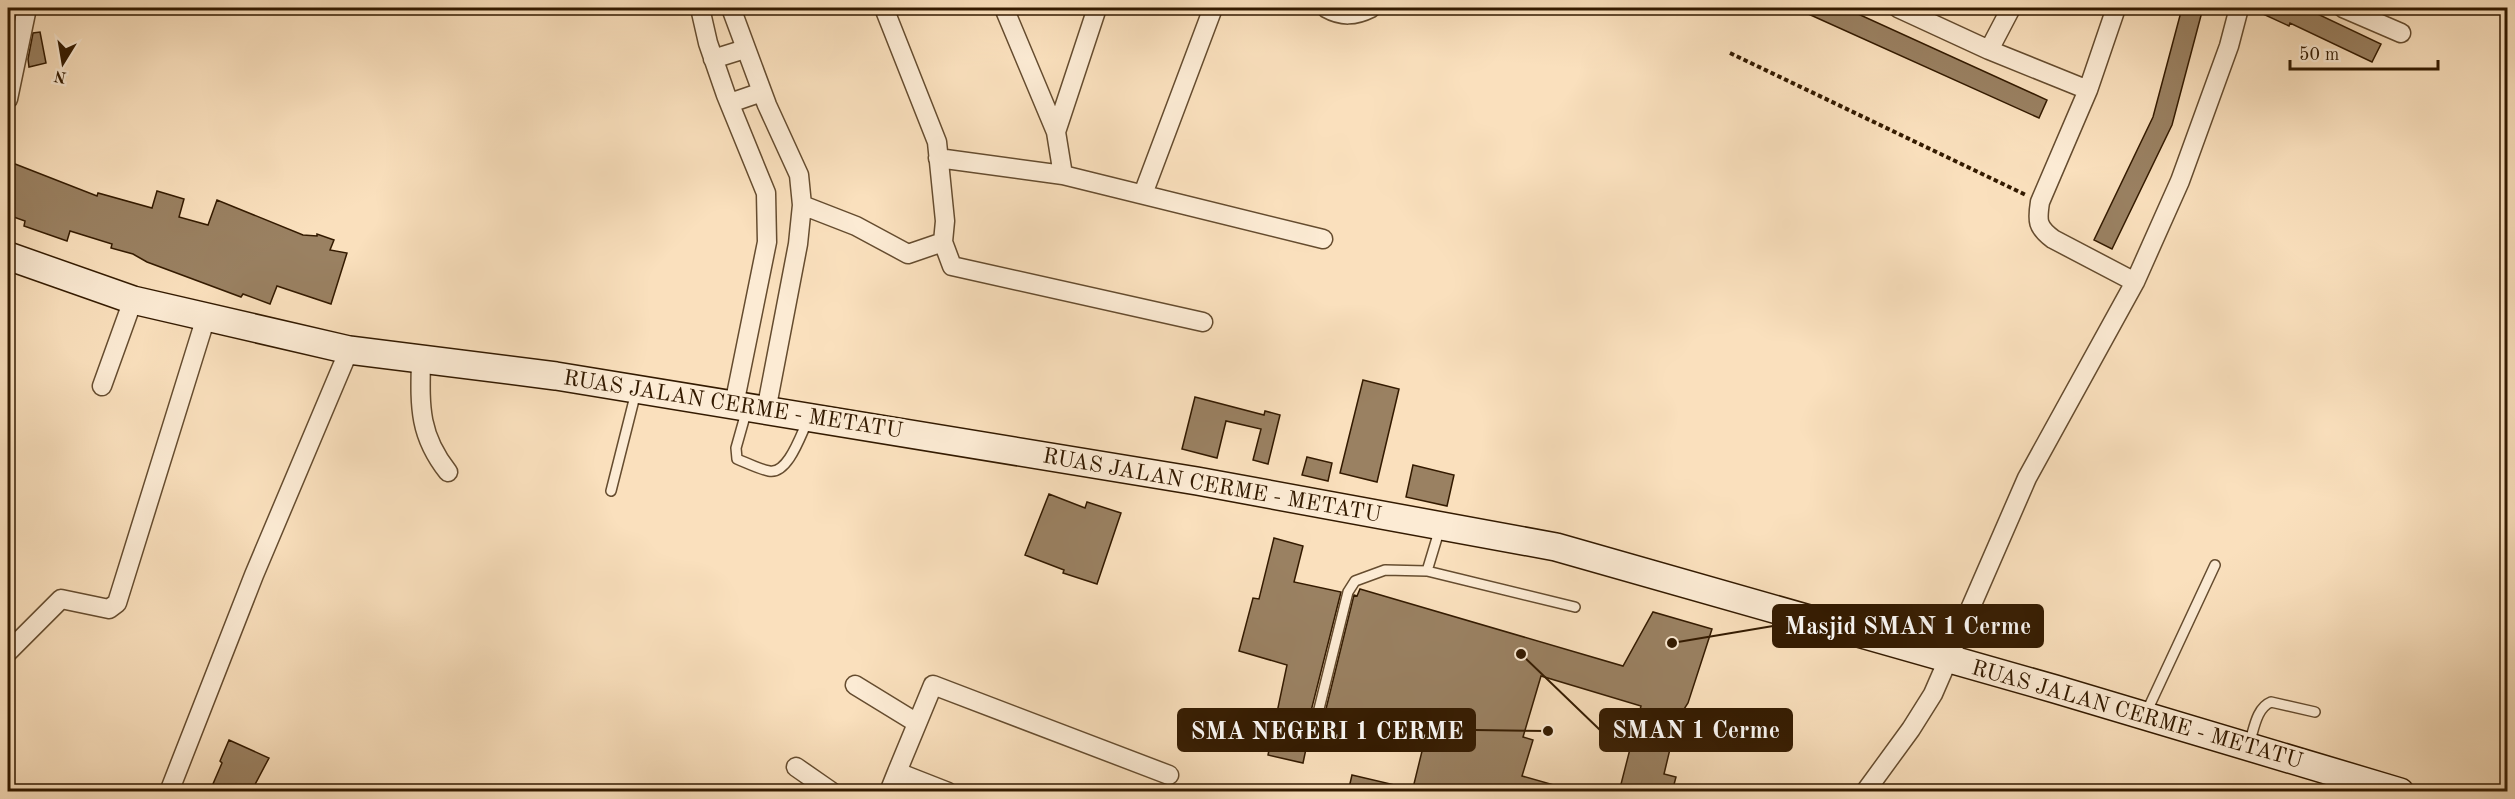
<svg xmlns="http://www.w3.org/2000/svg" width="2515" height="799" viewBox="0 0 2515 799" font-family="'Old Standard TT',serif">
<rect width="100%" height="100%" fill="#fae0bd"/>
<filter id="stains"><feTurbulence type="fractalNoise" baseFrequency=".00333" numOctaves="4"/><feColorMatrix values="0 0 0 0 .2 0 0 0 0 .09 0 0 0 0 .02 0 0 0 .5 -.17"/></filter>
<radialGradient id="worn" r=".72"><stop offset=".6" stop-color="#630" stop-opacity="0"/><stop offset="1" stop-color="#630" stop-opacity=".3"/></radialGradient>
<path fill="#9a8162" stroke="#331a00" stroke-width="1.5" d="M1795 8H1845L2047 100 2039 118Z
M2182 8H2203L2172 125 2112 249 2094 240 2153 117Z
M2250 8H2305L2381 44 2372 62 2290 23 2289 26Z
M40 32 46 63 29 67 28 59 33 33Z
M10 162 97 196 98 193 152 208 157 191 184 199 179 217 208 225 217 200 303 235 317 236V234L334 240 330 250 347 253 331 304 277 286 270 304 243 294 241 297 147 262 133 254 111 248 112 244 70 231 67 241 24 226 25 221 8 215V171Z
M1363 380 1399 389 1377 482 1340 473Z
M1195 397 1264 415 1265 411 1280 415 1268 464 1253 460 1261 429 1226 421 1217 458 1182 449Z
M1307 457 1332 463 1328 481 1302 475Z
M1413 465 1454 475 1447 506 1406 497Z
M1049 494 1085 508 1087 502 1121 513 1097 584 1063 573 1064 570 1025 555Z
M1274 538 1303 546 1294 582 1341 592 1308 723 1310 730 1303 763 1268 755 1287 665 1239 651 1253 598 1259 599Z
M1360 589 1623 666 1653 612 1712 629 1688 703 1677 720 1664 774 1676 777 1672 792H1619L1641 706 1541 676 1523 737 1533 740 1522 776 1561 787 1560 792H1412L1424 743 1325 713 1354 595 1357 596Z
M229 740 269 758 251 792H230L213 784 222 763 220 761Z
M1352 775 1395 785V792H1348Z"/>
<g fill="none" stroke-linecap="round" stroke-linejoin="round">
<defs>
<path id="lane" d="M747 409 736 448 737 459C747 463 759 469 769 471 788 475 801 434 808 420
M611 491 636 392
M1427 571 1440 528
M2146 713 2215 565
M1315 725 1348 592 1355 581 1385 570 1427 571 1575 607
M2249 744C2254 730 2256 708 2271 702L2315 712"/>
<path id="street" d="M700 8 708 43 726 95 766 193 767 242 734 405
M731 8 767 105 799 175 802 205 798 244 766 411
M1004 8 1056 132
M1326 8C1342 17 1355 16 1371 8
M1898 8 1989 50 2088 90
M2116 8 2088 90 2040 202C2037 221 2037 227 2053 239L2135 282
M2343 8 2401 33
M1989 50 2011 8
M713 59 745 49
M8 99 27 8
M730 103 762 92
M938 158 1063 175 1056 132 1097 8
M1063 175 1323 239
M1143 194 1213 8
M802 205 856 226 908 254 943 242 945 221 937 142 884 8
M943 242 952 266 1203 322
M421 359C420 405 418 434 448 472
M102 386 133 300
M8 652 61 599 109 609 117 603 206 317
M855 685 917 723
M796 767 832 792
M897 772 933 685 1169 775
M169 792 254 575 349 350
M889 792 897 772 948 792
M1865 792 1911 729 1933 694 2027 478 2135 282 2180 181 2229 46 2239 8"/>
<path id="secondary" d="M8 256 133 300 349 350 556 376 1197 481 1556 547 2055 689 2400 792"/>
</defs>
<use href="#lane" stroke="#654c2f" stroke-width="12"/>
<use href="#street" stroke="#654c2f" stroke-width="21"/>
<use href="#secondary" stroke="#331a00" stroke-width="30"/>
<path stroke="#331a00" stroke-width="4" stroke-dasharray="4.5 3" stroke-linecap="butt" d="M1730 53 2026 195"/>
<use href="#lane" stroke="#fcebd4" stroke-width="9"/>
<use href="#street" stroke="#fcebd4" stroke-width="18"/>
<use href="#secondary" stroke="#fcebd4" stroke-width="27"/>
</g>
<g text-anchor="middle" dominant-baseline="central" stroke-width="6" stroke-linejoin="round" paint-order="stroke">
<g font-size="22" fill="#331a00" stroke="#fcebd4">
<text transform="translate(733 405) rotate(9)">RUAS JALAN CERME - METATU</text>
<text transform="translate(1212 486) rotate(10)">RUAS JALAN CERME - METATU</text>
<text transform="translate(2137 715) rotate(16)">RUAS JALAN CERME - METATU</text>
</g>
</g>
<path fill="none" stroke="#331a00" stroke-width="2" d="M1672 643L1773 626M1521 654L1600 730M1548 731L1475 730"/>
<g fill="#331a00" stroke="#fcebd4" stroke-width="2">
<circle cx="1672" cy="643" r="6"/>
<circle cx="1521" cy="654" r="6"/>
<circle cx="1548" cy="731" r="6"/>
</g>
<g fill="#331a00" stroke="#331a00" stroke-width="2">
<rect x="1773" y="605" width="270" height="42" rx="6"/>
<rect x="1600" y="709" width="192" height="42" rx="6"/>
<rect x="1178" y="709" width="297" height="42" rx="6"/>
</g>
<g font-size="24" text-anchor="middle" font-weight="bold" fill="#fff">
<text x="1908" y="634">Masjid SMAN 1 Cerme</text>
<text x="1696" y="738">SMAN 1 Cerme</text>
<text x="1327" y="739">SMA NEGERI 1 CERME</text>
</g>
<rect width="2515" height="799" fill="none" stroke="#fae0bd" stroke-width="30"/>
<rect x="9" y="9" width="2497" height="781" fill="none" stroke="#331a00" stroke-width="3"/>
<rect x="15" y="15" width="2485" height="769" fill="none" stroke="#331a00" stroke-width="1.5"/>
<g transform="translate(63 63) rotate(191)" stroke="#fcebd4" stroke-width="4.5" paint-order="stroke">
<path d="M0-4.5L10 22L0 15L-10 22Z" fill="#331a00"/>
<text y="-9" font-size="16" font-weight="bold" text-anchor="middle" fill="#331a00">N</text>
</g>
<path d="M2290 60v9h148v-9" fill="none" stroke="#331a00" stroke-width="3"/>
<text x="2299" y="60" font-size="18" fill="#331a00" stroke="#fcebd4" stroke-width="4.5" paint-order="stroke">50 m</text>
<rect width="100%" height="100%" filter="url(#stains)"/>
<rect width="100%" height="100%" fill="url(#worn)"/>
</svg>
